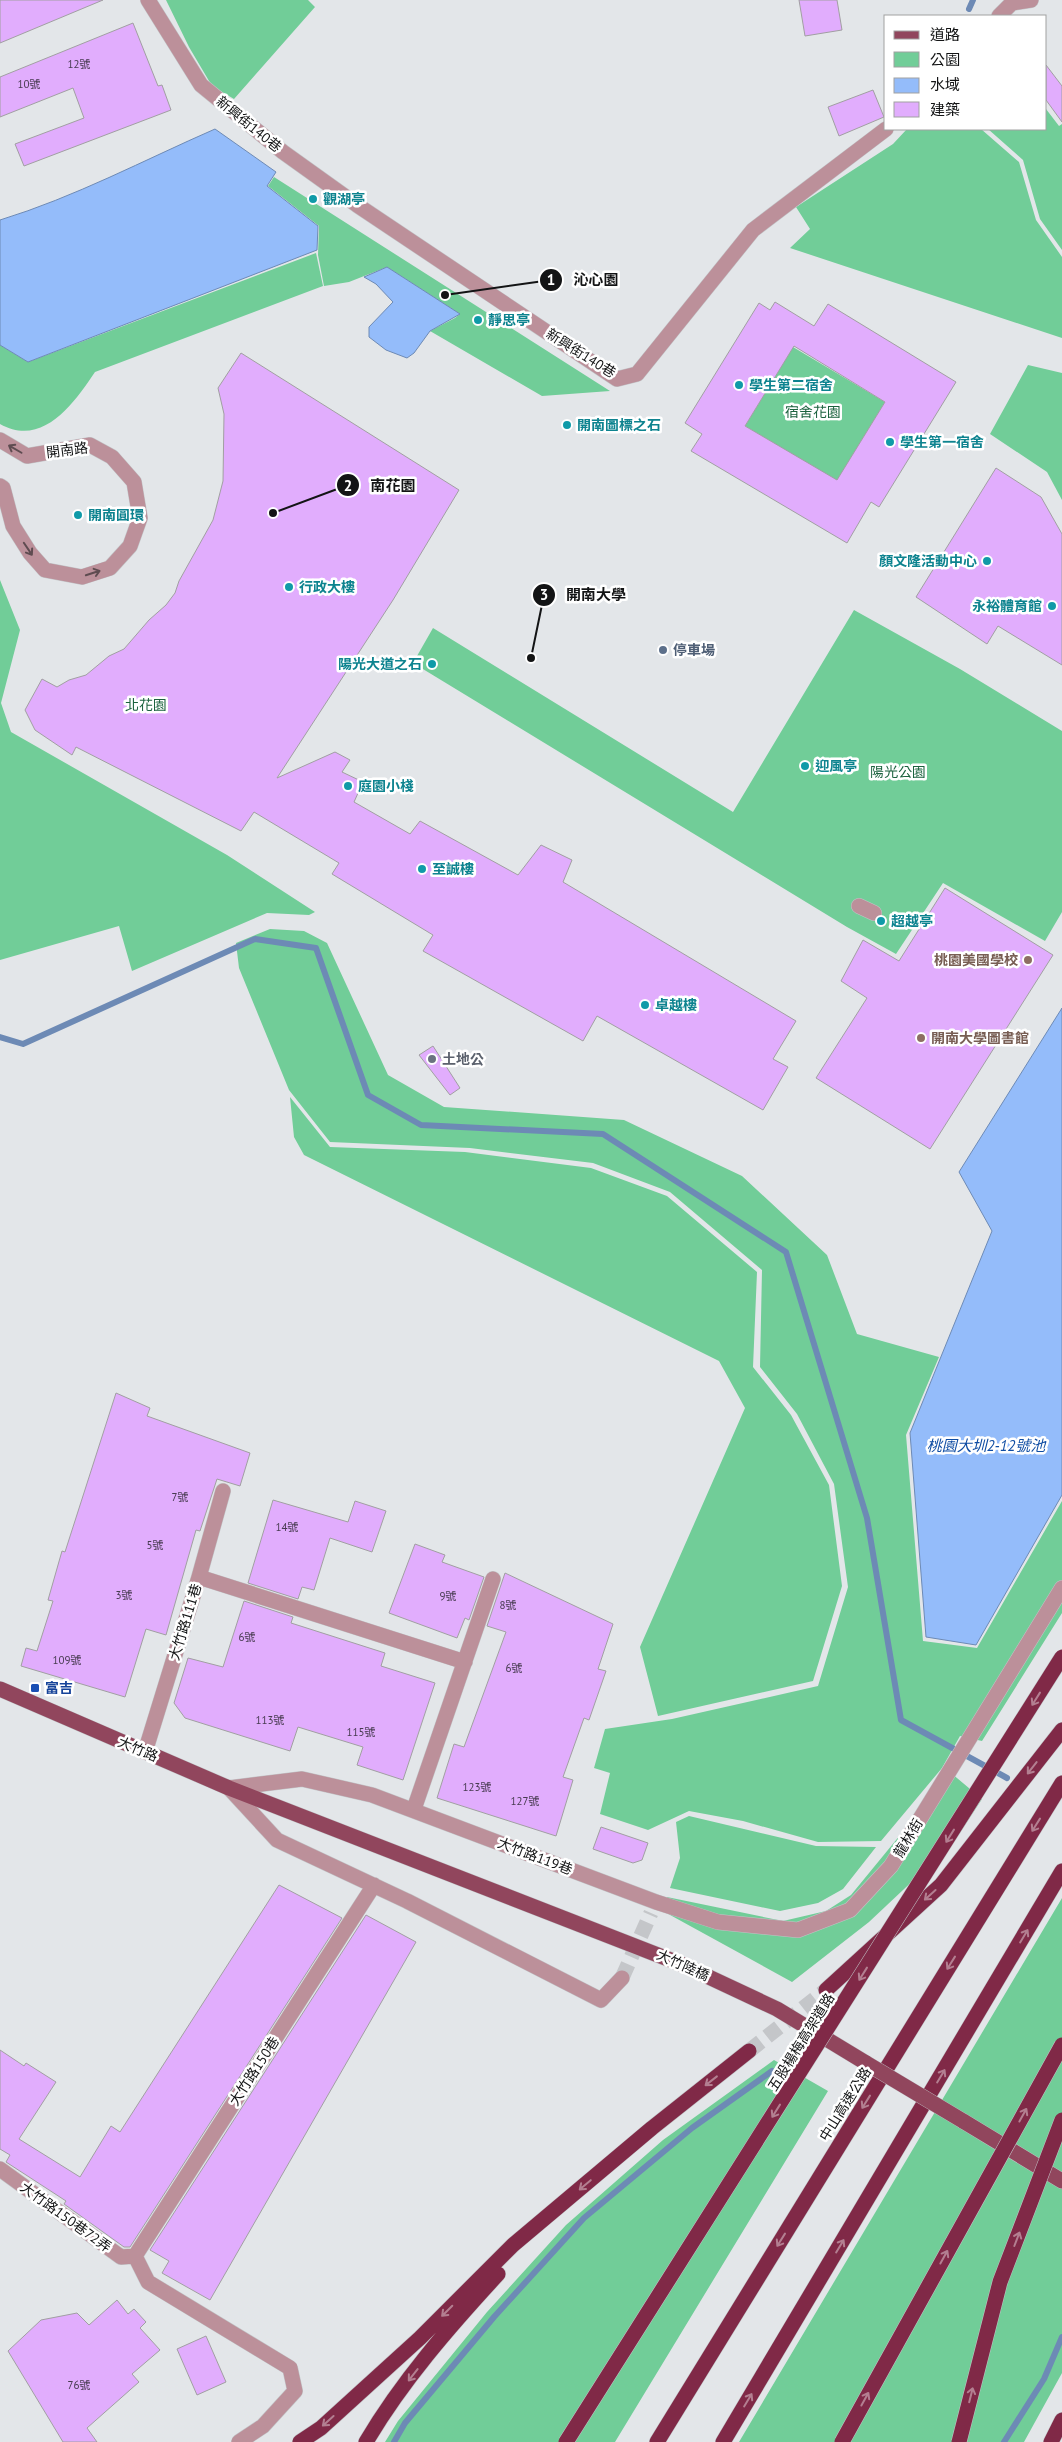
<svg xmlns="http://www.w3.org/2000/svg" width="1062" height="2442" viewBox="0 0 1062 2442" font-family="'PT Sans','Noto Sans TC',sans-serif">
<rect width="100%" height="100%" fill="#e3e6e9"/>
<path fill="#71cd98" d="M166 0H308L315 7 234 99 212 86 189 47Z
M1046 109 1059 126 1062 124V250L1040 219 1023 160 988 129H1046Z
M907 129H981L1019 162 1036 220 1062 257V338L790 248 810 229 796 207 893 144Z
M274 177 610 391 542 396 430 331 455 318 460 314 387 267 349 282 324 286 318 255 319 226 268 186Z
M316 253 323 286 95 372C74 403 43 448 0 424V345L28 362Z
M793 347 885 402 837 481 745 426Z
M1028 365 1062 373V500L1047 472 990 434Z
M0 580 20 630 1 703 11 732 227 855 315 912 309 915 267 913 132 971 119 926 0 960Z
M854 610 960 669 1062 731V912L1045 941 943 883 896 954 847 927 413 663 433 628 733 812Z
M270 929 304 931 327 943 388 1075 444 1107 624 1120 742 1176 827 1255 857 1334 939 1357 906 1435 923 1641 977 1648 1062 1501V1613L982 1741 960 1736 942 1768 881 1841 818 1842 743 1821 689 1811 648 1830 600 1814 610 1773 594 1768 605 1729 672 1719 818 1686 848 1587 834 1484 797 1414 760 1367 762 1270 670 1192 593 1163 470 1148 330 1142 289 1090 239 968 236 943Z
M290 1097 330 1147 465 1152 591 1168 667 1196 757 1272 753 1367 791 1415 829 1485 842 1586 813 1681 658 1716 640 1647 745 1408 719 1361 304 1155 294 1137Z
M951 1773 982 1799 954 1842 869 1922 792 1982 661 1910 667 1897 783 1921 826 1911 851 1895Z
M689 1816 816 1846 876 1847 843 1889 818 1903 780 1911 670 1888 680 1858 676 1822Z
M1062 1898V2373L1024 2442H739Z
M774 2060 828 2091 615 2442H385L398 2421 487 2312 566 2225 663 2140Z"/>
<path fill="#94bcfa" stroke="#6d8ab5" d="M215 129 276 172 267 186 318 226 317 250 28 362 0 345V220C75 197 144 160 215 129Z
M387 267 460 314 430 331 414 353 407 358 386 350 369 337V327L393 302 376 284 364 277Z
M1062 1008V1495L976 1645 926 1637 910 1433 992 1231 959 1172Z"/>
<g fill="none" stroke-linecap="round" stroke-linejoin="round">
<path stroke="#6d8ab5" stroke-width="6" d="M969 9 973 0
M0 1037 23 1044 255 939 316 948 368 1095 421 1125 603 1134 786 1252 867 1518 901 1720 1007 1778
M394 2442 405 2423 494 2317 584 2218 692 2128 772 2071
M1004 2442 1044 2379 1062 2337"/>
</g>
<path fill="#e1adfd" stroke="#a19fa2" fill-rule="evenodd" d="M0 0H103L0 43Z
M799 0H837L842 30 805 36Z
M133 23 158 86 162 85 171 110 24 166 15 144 84 118 73 88 0 117V77Z
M1046 65 1062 86V122L1046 100Z
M873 90 884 117 839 136 828 107Z
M775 302 814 326 828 304 956 382 879 507 871 502 847 543 691 451 702 434 685 423 759 303 770 310ZM794 346 885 402 837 480 745 426Z
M241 353 459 490 393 600 277 778 335 752 350 760 342 772 363 782 354 802 410 834 420 821 518 875 541 845 572 860 563 882 796 1021 773 1059 788 1067 763 1110 597 1016 583 1041 423 951 433 935 332 874 339 863 254 812 241 831 76 747 72 755 35 730 25 710 42 679 57 687 69 680 86 675 109 656 124 649 149 620 166 605 175 593 179 581 213 520 223 481 224 414 218 388Z
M996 468 1041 497 1062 534V665L998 626 987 644 916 597Z
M945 888 1053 955 930 1149 816 1078 867 998 841 981 863 940 899 961Z
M433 1046 460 1088 450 1095 419 1055Z
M116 1393 150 1408 147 1416 250 1453 240 1486 217 1479 200 1531 196 1530 166 1635 146 1629 125 1697 21 1666 26 1648 37 1651 53 1601 48 1600 62 1551 65 1552Z
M273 1500 348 1522 355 1501 386 1511 372 1552 330 1538 314 1590 302 1587 298 1599 248 1583Z
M415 1544 445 1555 442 1562 484 1577 469 1620 465 1618 457 1638 389 1613Z
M505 1573 613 1624 598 1669 606 1671 589 1720 584 1718 563 1777 573 1780 556 1836 437 1798 454 1744 464 1747 506 1632 487 1626Z
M244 1601 293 1617 291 1623 385 1653 381 1666 435 1683 403 1780 357 1765 363 1747 298 1727 290 1751 185 1718 174 1703 188 1658 223 1667Z
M601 1827 648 1843 642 1860 633 1863 593 1849Z
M279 1885 342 1918 130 2247H124L64 2204 66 2201 6 2162 10 2155 0 2149V2050L24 2066 26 2063 56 2082 19 2139 80 2177 111 2126 120 2132Z
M366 1915 416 1942 210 2300 162 2273 169 2261 150 2250Z
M117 2300 128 2314 134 2309 146 2322 140 2328 160 2350 132 2374 139 2382 87 2428 97 2442H63L8 2351 41 2320 77 2313 89 2325Z
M206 2336 226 2382 197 2395 177 2349Z"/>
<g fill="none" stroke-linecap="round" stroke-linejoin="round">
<path stroke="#c4c6c9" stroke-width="15" stroke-dasharray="15 8" stroke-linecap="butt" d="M622 1978 651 1913"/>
<path stroke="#c4c6c9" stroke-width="15" stroke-dasharray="15 8" stroke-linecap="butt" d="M749 2051 826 1990"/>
<defs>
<path id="minor" d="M148 0 201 85 283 152 357 205 617 379 637 374 753 230 886 129
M999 16 1012 3 1031 0
M0 440 27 456 90 445 112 457 134 482 140 518 130 546 110 568 82 577 45 570 30 553 13 526 3 488 0 486
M859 906 874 913
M199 1577 465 1662
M145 1752 199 1577 223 1491
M229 1788 302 1779 372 1795 656 1902 718 1922 798 1930 850 1910 891 1866 1062 1588
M229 1788 277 1840 407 1901 601 2000 622 1978
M414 1809 493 1579
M0 2169 121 2257 135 2256
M135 2256 374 1885
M135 2256 148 2282 290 2368 295 2391 263 2426 239 2442"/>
<path id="major" d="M0 1689 229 1788 681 1964 777 2009 866 2063
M963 2121 1062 2181"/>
<path id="highway" d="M826 1990 941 1885 1062 1730
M300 2442 321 2428 420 2338 513 2245 652 2128 749 2051
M366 2442C402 2381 450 2326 498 2274
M657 2442 1062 1783
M723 2442 1062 1871
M1051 2442 1062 2420"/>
</defs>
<use href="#minor" stroke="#c2c4c7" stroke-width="16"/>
<use href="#major" stroke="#c2c4c7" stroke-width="16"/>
<use href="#highway" stroke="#c2c4c7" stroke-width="16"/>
<use href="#minor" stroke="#bc909a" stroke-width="15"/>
<use href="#major" stroke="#91465d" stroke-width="15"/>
<use href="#highway" stroke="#802947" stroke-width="15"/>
<defs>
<path id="major-bridge" d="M866 2063 963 2121"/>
<path id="highway-bridge" d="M566 2442 1062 1657
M842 2442 1062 2045
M959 2442 1000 2282 1062 2120"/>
</defs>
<use href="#major-bridge" stroke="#c2c4c7" stroke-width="16" stroke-linecap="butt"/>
<use href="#highway-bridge" stroke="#c2c4c7" stroke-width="16" stroke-linecap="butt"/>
<use href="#major-bridge" stroke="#91465d" stroke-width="15"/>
<use href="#highway-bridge" stroke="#802947" stroke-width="15"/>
</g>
<defs><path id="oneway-shaft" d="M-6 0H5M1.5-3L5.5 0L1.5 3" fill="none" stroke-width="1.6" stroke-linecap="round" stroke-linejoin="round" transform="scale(1.25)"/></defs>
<g stroke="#5f4c51">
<use href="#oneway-shaft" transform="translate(15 449) rotate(-150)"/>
<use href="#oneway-shaft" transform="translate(28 549) rotate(56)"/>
<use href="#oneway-shaft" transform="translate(93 573) rotate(-18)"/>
</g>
<g stroke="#b37f91">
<use href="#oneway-shaft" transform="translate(1036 1699) rotate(122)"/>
<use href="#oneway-shaft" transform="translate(1032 1768) rotate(128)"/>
<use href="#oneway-shaft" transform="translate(1036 1825) rotate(122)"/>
<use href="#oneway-shaft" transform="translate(950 1836) rotate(122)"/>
<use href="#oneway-shaft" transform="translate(930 1895) rotate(138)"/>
<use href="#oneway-shaft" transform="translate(1024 1936) rotate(-59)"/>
<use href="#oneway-shaft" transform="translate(951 1963) rotate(122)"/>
<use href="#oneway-shaft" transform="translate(863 1974) rotate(122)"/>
<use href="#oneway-shaft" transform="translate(941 2076) rotate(-59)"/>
<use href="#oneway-shaft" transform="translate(711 2081) rotate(142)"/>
<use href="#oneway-shaft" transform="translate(866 2102) rotate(122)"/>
<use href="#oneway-shaft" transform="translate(776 2111) rotate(122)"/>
<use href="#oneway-shaft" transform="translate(1023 2115) rotate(-61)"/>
<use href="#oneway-shaft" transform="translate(585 2185) rotate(140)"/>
<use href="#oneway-shaft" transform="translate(1017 2239) rotate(-69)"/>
<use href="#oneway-shaft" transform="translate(781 2240) rotate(122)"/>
<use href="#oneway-shaft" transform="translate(840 2246) rotate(-59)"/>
<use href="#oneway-shaft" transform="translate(944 2257) rotate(-61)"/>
<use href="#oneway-shaft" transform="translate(447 2311) rotate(135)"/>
<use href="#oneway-shaft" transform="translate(413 2375) rotate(128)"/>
<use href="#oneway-shaft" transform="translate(971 2395) rotate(-76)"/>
<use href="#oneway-shaft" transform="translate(865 2399) rotate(-61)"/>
<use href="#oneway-shaft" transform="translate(748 2400) rotate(-59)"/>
<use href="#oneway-shaft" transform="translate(328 2421) rotate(138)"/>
</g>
<g fill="#0f9aa8" stroke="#fff" stroke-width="2">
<circle cx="313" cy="199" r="5"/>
<circle cx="478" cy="320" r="5"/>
<circle cx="739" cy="385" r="5"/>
<circle cx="567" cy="425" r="5"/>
<circle cx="890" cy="442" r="5"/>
<circle cx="78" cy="515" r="5"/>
<circle cx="987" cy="561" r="5"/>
<circle cx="289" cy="587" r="5"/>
<circle cx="1052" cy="606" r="5"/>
<circle cx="432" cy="664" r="5"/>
<circle cx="805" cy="766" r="5"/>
<circle cx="348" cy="786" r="5"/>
<circle cx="422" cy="869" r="5"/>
<circle cx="881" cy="921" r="5"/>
<circle cx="645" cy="1005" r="5"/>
</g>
<circle fill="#5c6f8a" stroke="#fff" stroke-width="2" cx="663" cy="650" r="5"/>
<g fill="#8d6e63" stroke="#fff" stroke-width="2">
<circle cx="1028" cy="960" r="5"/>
<circle cx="921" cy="1038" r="5"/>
</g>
<circle fill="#6b7280" stroke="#fff" stroke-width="2" cx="432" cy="1059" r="5"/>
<rect fill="#1a4fb4" stroke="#fff" stroke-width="2" x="30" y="1683" width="10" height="10" rx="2.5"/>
<g text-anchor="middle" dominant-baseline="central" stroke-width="5" stroke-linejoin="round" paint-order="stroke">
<g font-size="11" fill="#463a4f">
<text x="79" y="64">12號</text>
<text x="29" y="84">10號</text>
<text x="180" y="1497">7號</text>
<text x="287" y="1527">14號</text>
<text x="155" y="1545">5號</text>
<text x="124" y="1595">3號</text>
<text x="448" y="1596">9號</text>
<text x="508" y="1605">8號</text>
<text x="247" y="1637">6號</text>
<text x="67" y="1660">109號</text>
<text x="514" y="1668">6號</text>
<text x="270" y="1720">113號</text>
<text x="361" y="1732">115號</text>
<text x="477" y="1787">123號</text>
<text x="525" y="1801">127號</text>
<text x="79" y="2385">76號</text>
</g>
<g font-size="14" fill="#131415" stroke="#fff">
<text transform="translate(249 124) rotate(39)">新興街140巷</text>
<text transform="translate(581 353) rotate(32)">新興街140巷</text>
<text transform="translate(67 450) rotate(-7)">開南路</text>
<text transform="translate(185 1622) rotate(-73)">大竹路111巷</text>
<text transform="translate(138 1749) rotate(23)">大竹路</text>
<text transform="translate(908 1838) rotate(-59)">龍林街</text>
<text transform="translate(535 1856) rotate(21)">大竹路119巷</text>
<text transform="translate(683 1965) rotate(24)">大竹陸橋</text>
<text transform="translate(801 2042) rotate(-58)">五股楊梅高架道路</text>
<text transform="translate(254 2071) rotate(-57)">大竹路150巷</text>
<text transform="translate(845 2104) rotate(-58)">中山高速公路</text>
<text transform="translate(66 2217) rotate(36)">大竹路150巷72弄</text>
</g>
<g font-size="14" font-weight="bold" fill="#0d838f" stroke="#fff" text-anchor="start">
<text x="323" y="199">觀湖亭</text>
<text x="488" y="320">靜思亭</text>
<text x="749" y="385">學生第二宿舍</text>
<text x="577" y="425">開南圖標之石</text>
<text x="900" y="442">學生第一宿舍</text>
<text x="88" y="515">開南圓環</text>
<text x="977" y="561" text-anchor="end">顏文隆活動中心</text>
<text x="299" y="587">行政大樓</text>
<text x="1042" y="606" text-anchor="end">永裕體育館</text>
<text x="422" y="664" text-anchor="end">陽光大道之石</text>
<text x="815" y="766">迎風亭</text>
<text x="358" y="786">庭園小棧</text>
<text x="432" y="869">至誠樓</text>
<text x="891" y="921">超越亭</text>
<text x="655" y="1005">卓越樓</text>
</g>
<g font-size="14" fill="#1b623e" stroke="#fff">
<text x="813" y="412">宿舍花園</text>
<text x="146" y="705">北花園</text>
<text x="898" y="772">陽光公園</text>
</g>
<g font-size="14" font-weight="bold" fill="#4e5e75" stroke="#fff" text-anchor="start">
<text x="673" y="650">停車場</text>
</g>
<g font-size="14" font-weight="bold" fill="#785e54" stroke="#fff" text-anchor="end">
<text x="1018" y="960">桃園美國學校</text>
<text x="931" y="1038" text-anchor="start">開南大學圖書館</text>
</g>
<g font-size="14" font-weight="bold" fill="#5b616d" stroke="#fff" text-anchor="start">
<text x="442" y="1059">土地公</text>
</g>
<g font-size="14" font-weight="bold" fill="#164399" stroke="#fff" text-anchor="start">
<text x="45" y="1688">富吉</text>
</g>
<g font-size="15" font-style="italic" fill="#0e4ca3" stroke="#fff">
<text x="986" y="1445">桃園大圳2-12號池</text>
</g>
</g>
<path fill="none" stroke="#131415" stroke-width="2" d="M445 295L551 280M273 513L348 485M531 658L544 595"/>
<g fill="#131415" stroke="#fff" stroke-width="2">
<circle cx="445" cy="295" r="5"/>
<circle cx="273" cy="513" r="5"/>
<circle cx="531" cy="658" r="5"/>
<circle cx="551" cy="280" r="12"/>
<circle cx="348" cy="485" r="12"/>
<circle cx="544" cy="595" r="12"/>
</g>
<g font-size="15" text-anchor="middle" font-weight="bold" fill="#fff">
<text x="551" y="285">1</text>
<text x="348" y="491">2</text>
<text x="544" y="600">3</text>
</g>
<g font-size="15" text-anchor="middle" font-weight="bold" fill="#131415" stroke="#fff" stroke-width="5" stroke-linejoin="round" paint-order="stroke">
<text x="596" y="285">沁心園</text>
<text x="393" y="491">南花園</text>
<text x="596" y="600">開南大學</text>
</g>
<rect x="884" y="15" width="162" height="115" fill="#ffffff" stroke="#a1a1a1"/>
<rect x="894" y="31" width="25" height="8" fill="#91465d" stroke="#a1a1a1"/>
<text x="930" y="40" font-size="15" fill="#131415">道路</text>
<rect x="894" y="52" width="25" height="15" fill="#71cd98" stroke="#a1a1a1"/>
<text x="930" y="65" font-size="15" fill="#131415">公園</text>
<rect x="894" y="78" width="25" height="15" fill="#94bcfa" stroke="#a1a1a1"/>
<text x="930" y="90" font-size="15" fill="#131415">水域</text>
<rect x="894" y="102" width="25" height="15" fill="#e1adfd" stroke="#a1a1a1"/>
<text x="930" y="115" font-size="15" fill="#131415">建築</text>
</svg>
